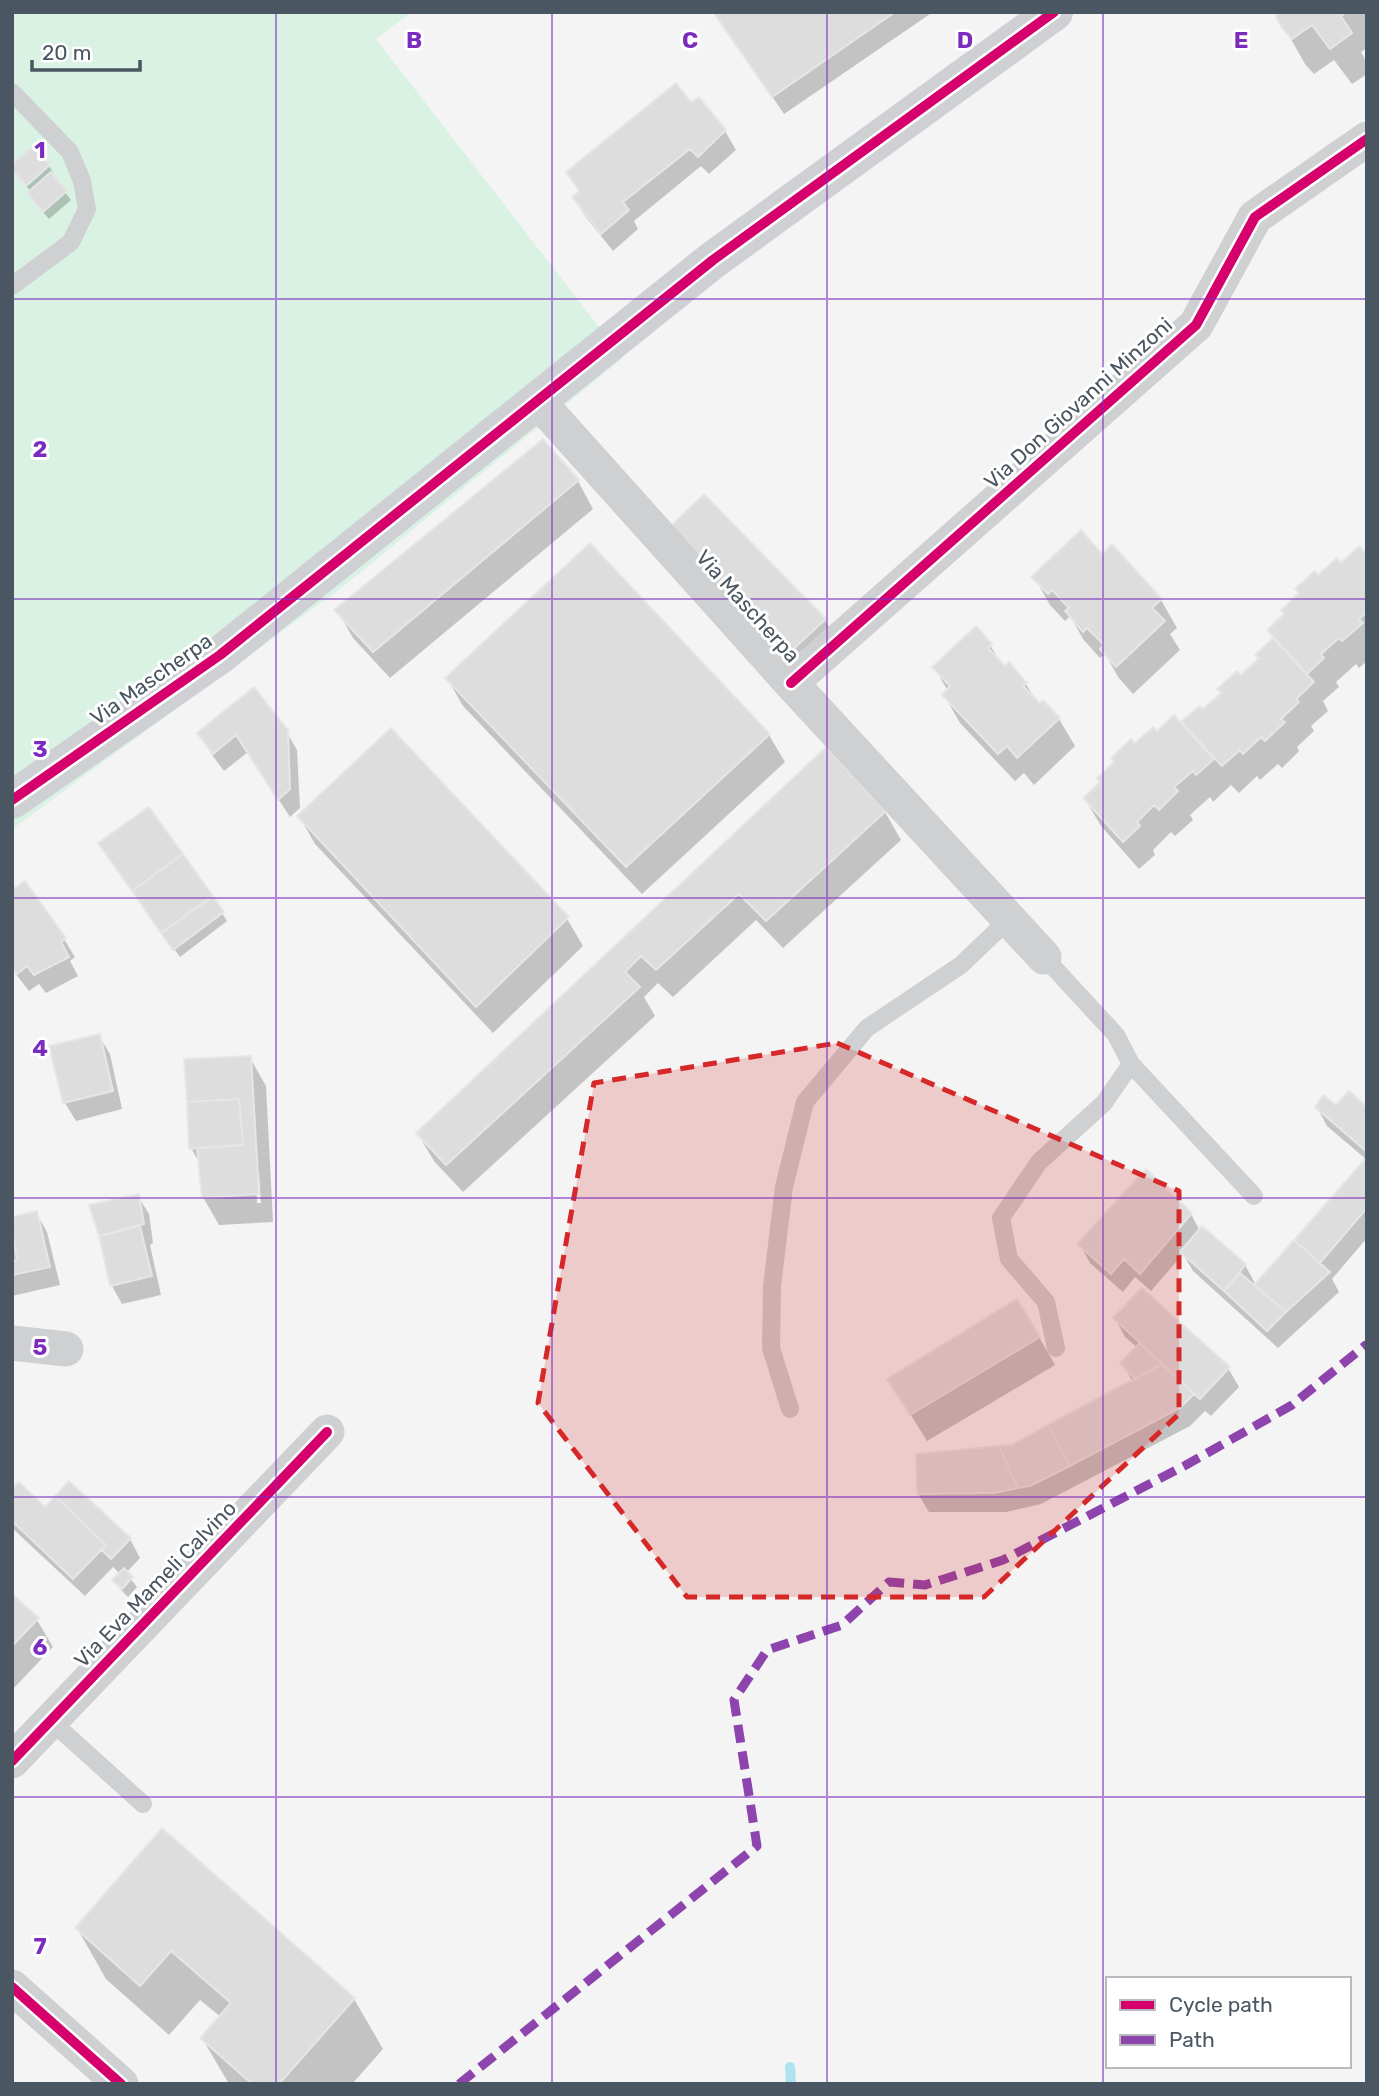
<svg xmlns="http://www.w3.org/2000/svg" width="1379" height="2096" viewBox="0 0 1379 2096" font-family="Rubik,sans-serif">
<rect width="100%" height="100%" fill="#f4f4f4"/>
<path fill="#d9f2e3" d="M12 12H411L376 39 623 358 340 589 12 829Z"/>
<path fill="#0003" fill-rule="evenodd" d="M715 12H933L784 114Z
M1279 12H1367V48L1361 52 1367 63V74L1352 84 1334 60 1314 74 1305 64 1284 27Z
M698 99 725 131 736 150 709 174 701 166 634 221 638 229 613 251 585 216 574 198 580 193 568 173Z
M49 166 54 174 52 176 71 200 49 219 34 202 29 193 31 192 12 168Z
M578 481 593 509 390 678 353 638 337 610Z
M689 554 825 620 841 648 807 679Z
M1367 558V661L1359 668 1356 664 1336 682 1339 687 1323 701 1328 711 1311 726 1314 731 1297 747 1299 751 1282 768 1278 764 1260 780 1257 776 1239 793 1231 785 1213 802 1210 797 1190 815 1193 820 1175 836 1171 832 1153 850 1155 855 1139 869 1101 826 1085 799 1134 745 1157 733 1181 725 1199 708 1203 712 1260 660 1274 640 1269 631 1318 578 1341 565Z
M1034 577 1161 600 1177 628 1170 634 1180 650 1133 694 1118 677 1107 657 1104 655 1100 658 1083 639 1073 621 1069 617 1065 621 1050 605Z
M990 645 1002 665 1026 684 1038 704 1059 719 1075 746 1034 785 1024 773 1015 781 960 723 944 695 948 691 934 667Z
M447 678 769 735 785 762 642 894 463 706Z
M286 731 297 750 300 808 290 817 248 752 224 771 210 752 199 734Z
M826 750 885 812 901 840 783 948 756 920 673 997 658 983 644 997 655 1016 463 1192 434 1161 418 1134Z
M299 816 567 919 583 946 493 1033 315 844Z
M100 843 222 913 227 921 180 957 111 862Z
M12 892 64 939 75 957 70 961 78 976 46 993 39 984 29 991 12 969Z
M99 1036 110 1054 122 1109 76 1121 65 1103Z
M250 1058 266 1086 273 1222 219 1225 203 1197 200 1164 191 1148ZM256 1173H259L261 1203H257Z
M1317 1107 1367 1109V1238L1332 1279 1339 1292 1278 1348 1193 1271 1183 1254 1151 1291 1135 1277 1123 1292 1090 1263 1080 1245 1191 1214 1200 1231 1245 1265 1256 1285 1367 1160 1327 1126Z
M138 1196 149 1214 153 1243 150 1245 161 1295 122 1304 112 1286 100 1236 91 1206Z
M36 1213 47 1232 60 1285 12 1296V1219Z
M1115 1318 1228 1368 1239 1387 1211 1416 1205 1411 1190 1426 1041 1504 1006 1512H929L918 1494 1133 1382 1122 1363 1138 1348 1125 1337Z
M1039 1337 1055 1365 927 1441 889 1380Z
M12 1491 45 1509 130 1539 140 1558 126 1573 137 1587 128 1597 120 1589 115 1580 120 1574 113 1567 85 1596 12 1528Z
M12 1596 37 1620 53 1647 12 1690Z
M163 1831 354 1999 383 2049 352 2084H229L202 2038 221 2017 200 2000 169 2035 106 1979 77 1928Z"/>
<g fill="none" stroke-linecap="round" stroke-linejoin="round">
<path stroke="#aee2f0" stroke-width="10" d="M790 2067 791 2084"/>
</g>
<path fill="#ddddde" stroke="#e5e6e7" stroke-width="2" d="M713 12H895L772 97Z
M1277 12H1346L1341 16 1352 33 1330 49 1312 25 1292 39 1282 28 1276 17Z
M676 83 691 102 699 97 726 130 698 157 690 149 623 202 629 210 601 234 572 197 579 191 566 172Z
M33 146 50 165 26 186 12 170V164Z
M51 172 67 191 43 212 27 193Z
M543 439 579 480 373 652 334 610Z
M704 494 826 619 790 652 671 526Z
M1081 530 1102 554 1112 544 1162 599 1152 608 1165 621 1116 667 1100 649 1104 645 1087 628 1083 632 1065 611 1069 608 1052 590 1048 594 1031 577Z
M590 543 770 734 626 867 445 678Z
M1359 546 1367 555V612L1359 619 1363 623 1342 641 1339 638 1321 654 1324 658 1307 674 1267 630 1284 614 1281 610 1299 593 1295 589 1298 586 1315 571 1318 575 1337 558 1341 563Z
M976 626 992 644 988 648 1005 666 1009 662 1027 683 1023 686 1040 703 1043 700 1060 718 1017 758 1007 746 998 754 942 695 950 686 932 667Z
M1273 638 1314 682 1296 699 1299 702 1281 719 1285 722 1265 741 1261 737 1243 754 1240 750 1222 766 1181 722 1199 706 1203 709 1221 693 1217 689 1237 671 1241 675 1259 658 1255 655Z
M254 687 288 730 290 789 278 800 236 735 213 754 197 733Z
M1174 715 1214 759 1196 775 1193 771 1174 787 1178 791 1159 810 1154 805 1137 822 1140 826 1123 842 1083 798 1100 782 1097 778 1114 762 1111 758 1131 739 1135 743 1153 727 1157 731Z
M391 728 569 917 476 1007 297 816Z
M826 747 886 811 766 921 739 894 656 970 641 956 625 972 640 987 446 1165 416 1133Z
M149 807 183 854 132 891 98 843Z
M183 854 213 896 161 933 132 891Z
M25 881 66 938 61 942 69 957 34 975 27 966 17 974 12 967V890Z
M213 896 224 912 173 950 161 933Z
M100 1034 113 1091 63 1103 49 1046Z
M251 1056 259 1194 202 1198 197 1148 243 1145 239 1099 187 1102 184 1059Z
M1349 1091 1367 1107V1152L1315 1107 1323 1095 1336 1105Z
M239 1099 243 1145 189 1149 187 1102Z
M1367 1157V1208L1320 1263 1294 1240Z
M1146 1169 1192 1213 1140 1274 1124 1259 1111 1274 1077 1244Z
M139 1194 144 1224 99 1236 89 1205Z
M37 1211 50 1267 12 1275V1261L17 1260 12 1231V1217Z
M140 1226 152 1276 110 1286 99 1236Z
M1202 1226 1246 1264 1224 1291 1180 1252Z
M1294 1240 1330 1272 1286 1312 1254 1285Z
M1240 1273 1286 1312 1267 1331 1224 1291Z
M1142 1288 1230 1367 1200 1399 1113 1318Z
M1017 1299 1040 1337 910 1415 887 1379Z
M1140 1343 1162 1364 1135 1379 1120 1363Z
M1162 1364 1194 1394 1180 1408 1070 1466 1048 1425Z
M1048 1425 1070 1466 1030 1486 1018 1488 999 1446 1012 1445Z
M999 1446 1018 1488 995 1493 917 1494 916 1454Z
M69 1481 131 1538 111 1559 101 1549 106 1545 55 1496Z
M19 1482 45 1507 55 1496 106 1545 73 1579 12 1521V1489Z
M124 1568 133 1577 122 1589 112 1580Z
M12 1594 39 1618 12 1646Z
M162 1828 355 1998 279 2084H252L200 2038 231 2003 171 1951 140 1986 75 1928Z"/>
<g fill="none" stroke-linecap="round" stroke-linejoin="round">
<path stroke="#ced0d2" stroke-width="18" d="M12 92 70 152 82 181 87 209 71 242 12 286
M1044 957 1116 1035 1131 1064 1104 1103 1039 1162 1001 1218 1009 1259 1046 1302 1056 1348
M1131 1064 1254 1196
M790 1409 771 1348 772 1286 784 1187 805 1102 867 1028 961 965 1009 919
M51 1721 143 1804"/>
<path stroke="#ced0d2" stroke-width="35" d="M538 401 791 683 1044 957
M791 683 1196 325 1255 217 1367 139
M12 1343 66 1349
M12 1761 327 1432
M12 1987 121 2084"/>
<path stroke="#ced0d4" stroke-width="38" d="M12 800 220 655 713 260 1054 12"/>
<path stroke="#8e44ad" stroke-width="9" stroke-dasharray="18 9" stroke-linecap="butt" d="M459 2084 757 1846 734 1700 767 1650 842 1625 889 1582 925 1585 1003 1560 1186 1465 1292 1405 1367 1344"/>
<defs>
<path id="cycleway" d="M791 683 1196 325 1255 217 1367 139
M12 800 220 655 713 260 1054 12
M12 1761 327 1432
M12 1987 121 2084"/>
</defs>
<use href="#cycleway" stroke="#fff" stroke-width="15"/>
<use href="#cycleway" stroke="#d6006c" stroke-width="10"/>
</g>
<path fill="#d62828" fill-opacity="0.2" stroke="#d62828" stroke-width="5" stroke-dasharray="14 9" stroke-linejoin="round" d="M837 1043 1179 1191V1414L984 1597H687L538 1403 594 1083Z"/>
<path fill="none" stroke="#7b2cbf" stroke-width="2" stroke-opacity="0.55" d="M276 12V2084M552 12V2084M827 12V2084M1103 12V2084M12 299H1367M12 599H1367M12 898H1367M12 1198H1367M12 1497H1367M12 1797H1367"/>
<g text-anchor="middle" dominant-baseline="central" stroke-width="6" stroke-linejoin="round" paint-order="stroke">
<g font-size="21" fill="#4a5661" stroke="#fff">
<text transform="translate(1078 403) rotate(-42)">Via Don Giovanni Minzoni</text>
<text transform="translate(748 606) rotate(48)">Via Mascherpa</text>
<text transform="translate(151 679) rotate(-35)">Via Mascherpa</text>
<text transform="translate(155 1584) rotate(-46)">Via Eva Mameli Calvino</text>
</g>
</g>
<g font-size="23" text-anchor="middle" font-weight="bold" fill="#7b2cbf" stroke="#fff" stroke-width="6" stroke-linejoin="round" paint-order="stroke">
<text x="414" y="48">B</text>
<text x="690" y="48">C</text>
<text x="965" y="48">D</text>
<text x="1241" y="48">E</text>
<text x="40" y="158">1</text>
<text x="40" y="457">2</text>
<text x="40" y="757">3</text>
<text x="40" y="1056">4</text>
<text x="40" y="1355">5</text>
<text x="40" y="1655">6</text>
<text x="40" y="1954">7</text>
</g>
<rect width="1379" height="2096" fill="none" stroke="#4a5661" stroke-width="28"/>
<rect x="1106" y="1977" width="245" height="91" fill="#ffffff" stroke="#b7bbc0" stroke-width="2"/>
<rect x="1120" y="2000" width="35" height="10" fill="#d6006c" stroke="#b7bbc0" stroke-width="2"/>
<text x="1169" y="2012" font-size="21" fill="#4a5661">Cycle path</text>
<rect x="1120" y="2035" width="35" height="10" fill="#8e44ad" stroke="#b7bbc0" stroke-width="2"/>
<text x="1169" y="2047" font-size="21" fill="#4a5661">Path</text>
<path d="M32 60v10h108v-10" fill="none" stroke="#4a5661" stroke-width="3.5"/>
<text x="42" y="60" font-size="21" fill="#4a5661" stroke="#ffffff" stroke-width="5" paint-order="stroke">20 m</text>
</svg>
